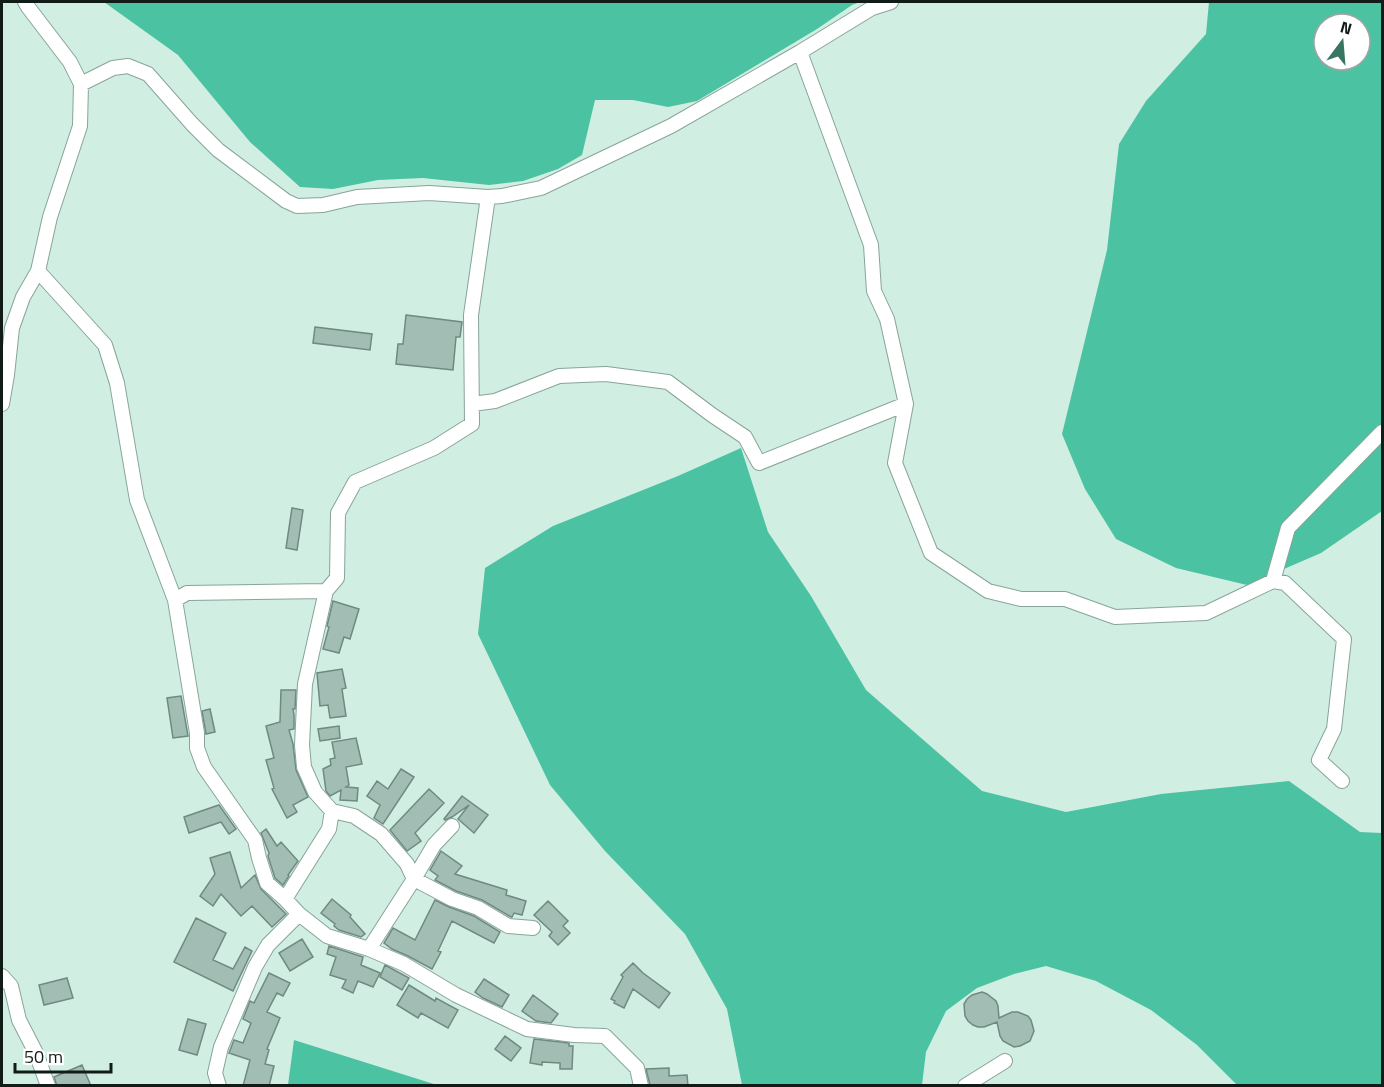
<svg xmlns="http://www.w3.org/2000/svg" width="1384" height="1087" viewBox="0 0 1384 1087" font-family="'Titillium Web',sans-serif">
<rect width="100%" height="100%" fill="#d1eee3"/>
<path fill="#4bc2a1" fill-rule="evenodd" d="M104 2H860L852 5 817 29 697 101 668 107 633 100H595L582 155 558 169 523 181 489 185 423 178 378 180 333 189 300 187 250 142 178 55Z
M1209 2H1382V511L1321 553 1247 585 1176 568 1116 539 1085 489 1062 434 1107 250 1119 144 1146 101 1206 34ZM1324 24H1360V60H1324Z
M741 448 768 532 811 596 866 690 982 791 1066 812 1161 794 1289 781 1360 832 1382 833V1085H1237L1197 1045 1151 1010 1096 981 1046 966 1014 974 977 988 946 1011 926 1052 922 1085H742L727 1009 685 934 605 851 550 785 478 634 485 568 553 526 678 476Z
M294 1040 437 1085H288Z"/>
<path fill="#a2beb4" stroke="#6f8a80" stroke-width="1.5" d="M406 315 462 322 460 337H456L453 370 396 364 398 344H403Z
M315 327 372 334 370 350 313 343Z
M292 508 303 510 297 550 286 548Z
M333 601 359 609 350 639 344 637 339 653 323 649 329 627 327 626Z
M342 669 346 688 342 689 346 716 330 718 328 705 320 706 317 673Z
M281 690H296L295 709H293L294 715V729L289 730 293 744 296 770 308 797 293 805 297 812 287 818 272 789 274 788 266 760 274 758 266 726 280 722Z
M181 696 188 736 173 738 167 698Z
M210 709 215 732 206 734 202 711Z
M339 726 340 738 320 741 318 729Z
M356 738 362 764 346 767 349 785 346 787 358 788 357 801 340 800 341 790 330 796 326 791 323 769 331 765 330 759 335 758 332 742Z
M401 769 414 777 383 824 374 818 380 805 367 796 377 781 388 789Z
M429 789 444 803 415 833 421 841 407 851 390 830Z
M462 796 488 815 474 833 458 819 469 805 452 817 445 820 444 819Z
M219 805 236 829 229 834 221 822 189 833 184 817Z
M266 829 277 846 281 842 298 861 288 875 289 876 283 885 275 878 268 856 269 853 261 833Z
M441 851 462 866 455 874 507 890 506 895 526 901 522 915 514 913 512 917H511L482 900 456 891 435 880 438 876 430 870Z
M230 852 241 888 255 875 261 889 286 914 272 927 252 906 241 916 221 894 213 906 200 896 215 874 210 858Z
M332 899 351 915 350 917 365 934 361 937 339 930 334 926 335 924 321 913Z
M435 900 449 907 474 916 500 932 494 943 452 921 438 951 441 952 432 969 408 956 392 949 384 943 393 928 415 940Z
M548 901 568 921 563 926 570 933 558 945 549 936 552 932 534 915Z
M196 918 226 933 213 960 233 969 245 947 252 951 233 991 174 962Z
M302 939 313 957 290 971 279 953Z
M329 946 363 957 361 965 380 973 373 987 358 981 353 993 342 988 346 980 330 975 336 957 327 954Z
M633 963 643 973 670 993 659 1008 633 989 624 1008 614 1003 615 1001 611 999 623 977 621 975Z
M385 965 409 978 402 990 380 977Z
M269 973 290 983 283 996 277 993 267 1012 280 1018 267 1049 269 1050 265 1064 274 1066 269 1086H243L250 1060 229 1053 234 1040 243 1043 251 1023 243 1019 250 1001 254 1003Z
M67 978 73 998 44 1005 39 985Z
M484 979 509 995 502 1007 483 998 475 992Z
M409 985 435 1001 436 998 458 1010 448 1028 421 1013 418 1018 397 1005Z
M982 992 987 994 996 1001 998 1006 999 1018 1012 1012H1018L1028 1016 1031 1020 1034 1031 1030 1041 1020 1046 1014 1047 1003 1041 1000 1036 997 1022 984 1027H978L973 1025 968 1021 965 1016 964 1004 967 999 972 995Z
M533 995 558 1014 551 1023 536 1021 522 1011Z
M188 1019 206 1024 197 1055 179 1050Z
M505 1036 521 1048 511 1061 495 1049Z
M534 1039 569 1043V1046H573L572 1069H560V1063L542 1062V1065L530 1063Z
M82 1065 91 1086H57L54 1077Z
M669 1068V1076L687 1075 688 1086 650 1085 646 1069Z"/>
<g fill="none" stroke-linecap="round" stroke-linejoin="round">
<defs>
<path id="minor" d="M800 52 871 245 874 291 887 319 906 404 895 463 931 553 988 591 1021 599H1065L1115 617 1206 613 1273 581 1288 528 1382 432
M81 84 113 68 128 66 148 74 192 124 218 150 286 201 297 206 323 205 357 197 429 193 488 197
M38 271 105 345 117 383 137 500 175 600
M2 404 7 375 12 328 23 297 38 271 50 217 80 126 81 84 70 62 28 7 25 2
M472 404 495 401 559 376 606 374 668 382 712 415 745 437 759 463 906 404
M1273 581 1285 583 1344 639 1334 729 1319 760 1342 781
M326 591 187 593 175 600 197 733V748L204 767 255 840 259 858 267 883 285 899 299 914 327 936 369 949 404 964 456 995 527 1029 574 1035 605 1036 637 1068 641 1086
M452 826 434 845 414 879 452 899 478 908 508 926 533 928
M285 899 329 829 332 811
M369 949 414 879 407 864 381 834 354 816 332 811 315 792 304 767 302 745 305 684 326 591 337 578 338 513 355 482 434 448 472 424 471 315 488 197 502 196 541 188 671 126 800 52 872 8 891 2
M2 976 11 986 19 1020 36 1053 48 1086
M219 1086 215 1073 221 1047 255 967 268 945 299 914
M965 1086 1005 1061"/>
</defs>
<use href="#minor" stroke="#88a49a" stroke-width="16"/>
<use href="#minor" stroke="#fff" stroke-width="14"/>
</g>
<rect width="1384" height="1087" fill="none" stroke="#111c18" stroke-width="6"/>
<g transform="translate(1342 42) rotate(16)"><circle r="28" fill="#ffffff" stroke="#a0a4a3" stroke-width="1.5"/>
<path d="M0-4.5L10 22L0 15L-10 22Z" fill="#387663"/>
<text y="-9" font-size="16" font-weight="bold" text-anchor="middle" fill="#111c18">N</text>
</g>
<path d="M15 1063v9h96v-9" fill="none" stroke="#111c18" stroke-width="3"/>
<text x="24" y="1063" font-size="18" fill="#111c18" stroke="#ffffff" stroke-width="4.5" paint-order="stroke">50 m</text>
</svg>
